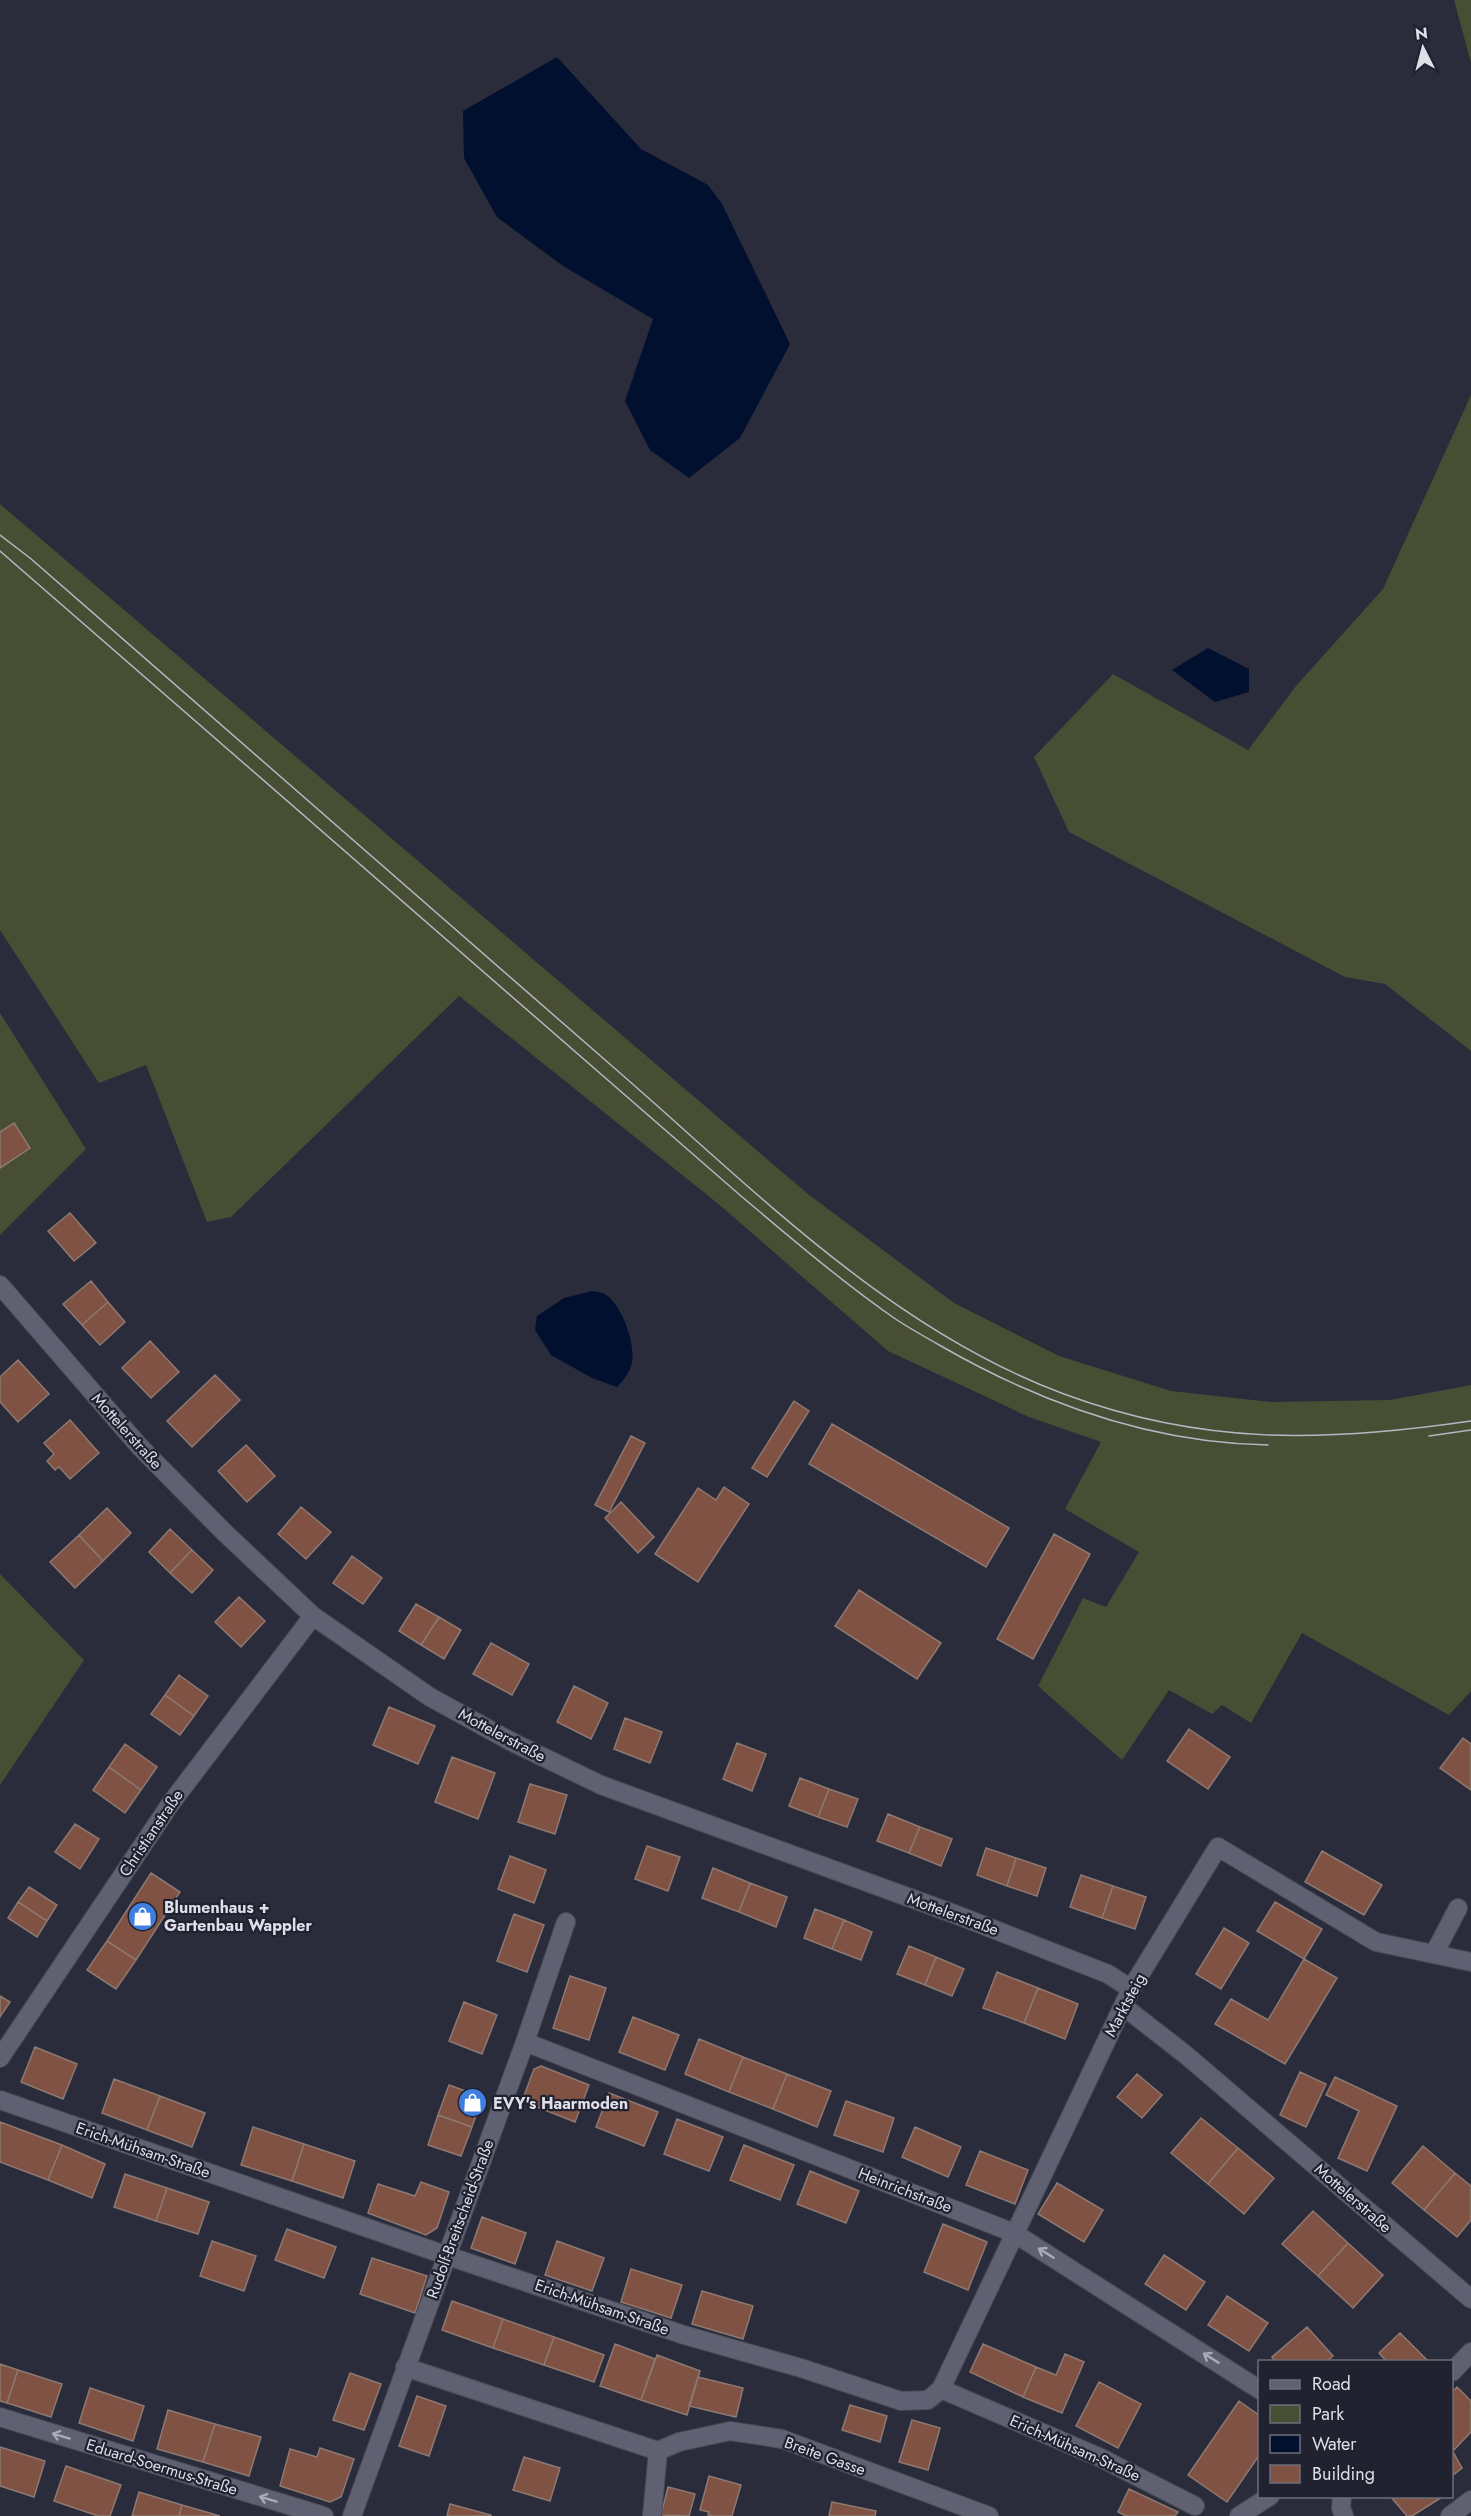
<svg xmlns="http://www.w3.org/2000/svg" width="1471" height="2516" viewBox="0 0 1471 2516" font-family="Jost,sans-serif">
<rect width="100%" height="100%" fill="#2a2c3b"/>
<path fill="#484e33" d="M1454 0H1471V63Z
M1471 395V1051L1385 984 1345 977 1069 832 1034 757 1113 674 1248 750 1296 686 1383 589Z
M0 504 808 1194 954 1303 1059 1356 1171 1391 1271 1402 1390 1400 1471 1385V1691L1449 1715 1302 1633 1251 1723 1222 1705 1212 1714 1169 1690 1122 1760 1038 1686 1083 1598 1106 1607 1139 1552 1065 1509 1101 1442 1029 1417 888 1351 716 1202 459 996 231 1217 207 1222 146 1065 99 1083 0 930Z
M0 1013 86 1149 0 1235Z
M0 1574 84 1660 0 1785Z"/>
<path fill="#00102e" d="M557 57 641 149 708 185 722 204 790 344 740 438 689 478 650 450 625 401 653 319 563 266 497 217 464 158 463 111Z
M1208 648 1249 669V692L1215 702 1172 670Z
M592 1291C596 1292 603 1292 606 1295 622 1305 636 1345 632 1363 630 1372 623 1381 617 1387L592 1378 551 1355 535 1330 537 1316 564 1298Z"/>
<path fill="#805243" stroke="#8d7972" stroke-width="1.5" d="M14 1123 30 1148 0 1168V1132Z
M70 1213 96 1243 74 1261 48 1231Z
M91 1281 108 1302 82 1325 63 1304Z
M108 1302 125 1322 100 1345 82 1325Z
M150 1341 179 1372 151 1398 122 1368Z
M18 1360 49 1394 18 1422 0 1402V1377Z
M215 1375 240 1400 192 1447 167 1421Z
M794 1401 809 1411 767 1477 752 1468Z
M70 1420 99 1453 70 1479 59 1467 55 1470 47 1461 54 1454 44 1443Z
M832 1424 1009 1528 986 1567 809 1464Z
M631 1436 645 1443 609 1512 595 1505Z
M246 1445 275 1476 247 1502 218 1471Z
M724 1487 749 1504 698 1582 655 1554 698 1488 716 1500Z
M621 1502 654 1537 638 1553 605 1518Z
M301 1507 331 1532 306 1559 278 1534Z
M107 1508 131 1533 103 1561 79 1535Z
M170 1529 192 1550 170 1573 149 1552Z
M1054 1534 1090 1554 1033 1659 997 1639Z
M79 1535 103 1561 75 1588 50 1562Z
M192 1550 213 1570 192 1593 170 1573Z
M352 1556 382 1578 363 1604 333 1583Z
M859 1590 941 1643 917 1679 835 1626Z
M239 1597 265 1621 241 1647 215 1622Z
M416 1604 439 1617 421 1645 399 1631Z
M439 1617 461 1630 444 1659 421 1645Z
M491 1643 529 1664 512 1695 473 1674Z
M179 1675 208 1696 194 1716 165 1695Z
M574 1686 608 1703 591 1739 557 1722Z
M165 1695 194 1716 180 1735 151 1714Z
M389 1707 435 1726 418 1764 373 1745Z
M625 1718 662 1732 650 1763 614 1749Z
M1189 1729 1230 1757 1208 1789 1167 1761Z
M1463 1738 1471 1744V1790L1440 1768Z
M737 1743 766 1754 752 1791 723 1779Z
M125 1744 157 1767 141 1790 109 1767Z
M452 1757 495 1773 478 1819 435 1802Z
M109 1767 141 1790 125 1813 93 1790Z
M800 1778 829 1789 818 1817 789 1806Z
M530 1784 567 1795 555 1834 518 1822Z
M829 1789 858 1799 847 1827 818 1817Z
M888 1814 920 1827 909 1853 877 1841Z
M75 1824 99 1839 80 1869 55 1852Z
M920 1827 952 1839 941 1866 909 1853Z
M647 1846 680 1857 668 1891 635 1879Z
M986 1848 1016 1858 1007 1886 977 1875Z
M1322 1851 1382 1885 1364 1915 1305 1882Z
M510 1856 546 1870 534 1903 498 1889Z
M1016 1858 1046 1868 1037 1896 1007 1886Z
M713 1868 750 1883 739 1912 702 1898Z
M151 1873 180 1892 136 1960 107 1941Z
M1081 1875 1113 1886 1102 1918 1070 1907Z
M750 1883 787 1897 776 1927 739 1912Z
M1113 1886 1146 1897 1135 1929 1102 1918Z
M29 1887 57 1905 47 1921 18 1902Z
M18 1902 47 1921 37 1937 8 1918Z
M1275 1902 1322 1929 1304 1959 1257 1931Z
M815 1909 844 1920 832 1949 804 1938Z
M514 1914 544 1925 527 1972 497 1961Z
M844 1920 872 1932 861 1960 832 1949Z
M1224 1928 1249 1943 1221 1989 1196 1974Z
M107 1941 136 1960 116 1989 87 1970Z
M909 1946 936 1957 925 1985 897 1974Z
M936 1957 964 1969 952 1996 925 1985Z
M1304 1959 1337 1978 1285 2064 1215 2024 1231 1999 1268 2020Z
M997 1972 1038 1988 1024 2023 983 2008Z
M570 1976 606 1988 589 2040 553 2028Z
M1038 1988 1078 2004 1065 2039 1024 2023Z
M0 1996 10 2002 0 2017Z
M464 2002 497 2015 482 2054 449 2041Z
M633 2017 679 2035 665 2070 619 2052Z
M699 2039 743 2057 729 2092 685 2074Z
M35 2047 77 2064 63 2099 21 2082Z
M743 2057 787 2074 773 2109 729 2092Z
M541 2066 589 2085 575 2122 522 2101 534 2069Z
M1300 2072 1326 2084 1306 2127 1280 2115Z
M787 2074 831 2091 817 2127 773 2109Z
M1137 2074 1162 2095 1142 2118 1117 2097Z
M1335 2077 1397 2106 1367 2171 1338 2158 1359 2111 1326 2095Z
M114 2079 160 2096 147 2130 102 2113Z
M449 2085 482 2097 472 2127 438 2115Z
M609 2093 658 2112 644 2146 596 2127Z
M160 2096 205 2113 192 2147 147 2130Z
M846 2101 894 2118 883 2152 834 2135Z
M438 2115 472 2127 461 2156 428 2145Z
M1201 2118 1238 2148 1208 2184 1171 2153Z
M677 2119 723 2137 709 2171 664 2154Z
M0 2122 62 2145 48 2180 0 2162Z
M253 2127 304 2144 292 2181 241 2165Z
M915 2127 961 2147 948 2177 902 2157Z
M304 2144 355 2161 343 2198 292 2181Z
M62 2145 105 2164 92 2198 48 2180Z
M744 2145 794 2165 780 2200 730 2180Z
M1423 2146 1455 2173 1424 2210 1392 2183Z
M1238 2148 1274 2178 1244 2214 1208 2184Z
M980 2151 1028 2170 1015 2204 966 2185Z
M810 2171 859 2191 846 2223 797 2204Z
M1455 2173 1471 2186V2220L1457 2237 1424 2210Z
M125 2174 167 2188 156 2221 114 2207Z
M421 2182 449 2192 437 2228 426 2235 368 2213 378 2184 415 2196Z
M1057 2183 1103 2210 1084 2242 1038 2214Z
M167 2188 209 2202 198 2234 156 2221Z
M1313 2211 1348 2243 1318 2276 1282 2244Z
M482 2217 526 2233 515 2264 471 2248Z
M943 2224 987 2242 968 2290 924 2272Z
M287 2229 336 2247 324 2278 275 2260Z
M212 2241 256 2256 244 2291 200 2276Z
M557 2241 604 2258 592 2291 545 2275Z
M1348 2243 1383 2275 1353 2308 1318 2276Z
M1164 2255 1205 2282 1186 2310 1145 2284Z
M372 2258 427 2276 415 2313 360 2294Z
M631 2269 682 2285 671 2318 621 2302Z
M702 2291 753 2306 743 2339 692 2324Z
M1227 2296 1268 2323 1249 2351 1208 2325Z
M452 2301 503 2319 493 2348 442 2330Z
M503 2319 554 2337 544 2365 493 2348Z
M1307 2327 1333 2356 1326 2362H1275L1272 2357Z
M1400 2333 1429 2362H1387L1379 2353Z
M554 2337 604 2355 594 2382 544 2365Z
M615 2344 655 2359 641 2400 600 2386Z
M983 2344 1036 2367 1023 2397 970 2372Z
M1065 2354 1084 2362 1062 2413 1023 2397 1036 2367 1056 2375Z
M657 2355 700 2371 687 2415 641 2400Z
M0 2364 18 2370 7 2403 0 2401Z
M18 2370 62 2384 51 2417 7 2403Z
M350 2373 381 2384 364 2430 333 2420Z
M698 2377 743 2388 736 2417 689 2406Z
M1099 2382 1141 2404 1118 2448 1076 2426Z
M1457 2387 1471 2401V2432L1453 2451 1452 2392Z
M90 2388 144 2406 133 2441 79 2423Z
M417 2396 446 2406 429 2456 399 2446Z
M1239 2401 1260 2416V2454L1227 2502 1188 2475Z
M850 2405 887 2416 880 2442 842 2430Z
M168 2410 215 2424 203 2462 157 2449Z
M912 2420 940 2428 928 2470 899 2462Z
M215 2424 261 2437 249 2476 203 2462Z
M0 2447 45 2461 34 2497 0 2486Z
M320 2448 354 2459 341 2497 330 2502 280 2486 290 2449 317 2457Z
M1452 2450 1462 2468 1452 2476Z
M524 2457 560 2468 550 2501 513 2490Z
M66 2466 121 2485 110 2516H98L54 2501Z
M709 2476 741 2485 732 2516H713L708 2515 709 2512 700 2510Z
M668 2487 695 2494 689 2516 661 2515Z
M1129 2489 1178 2512 1175 2516H1126L1118 2512Z
M139 2492 182 2505 179 2516H132Z
M1390 2496H1444L1412 2516H1407Z
M832 2502 876 2511 875 2516H829Z
M450 2504 491 2515V2516H447Z
M182 2505 220 2516H179Z"/>
<g fill="none" stroke-linecap="round" stroke-linejoin="round">
<defs>
<path id="minor" d="M0 1285 140 1447 224 1532 313 1616 430 1697 512 1742 601 1785 957 1915 1108 1974 1131 1989
M1434 1954 1458 1908
M1123 2006 1186 2055 1471 2299
M525 2042 1014 2233 1260 2390
M0 2058 171 1803 313 1616
M0 2100 448 2256 684 2335 801 2368 901 2401 928 2400 941 2389 1101 2458 1195 2506
M405 2367 658 2451 679 2442 730 2431 782 2439 989 2516
M941 2389 1131 1989 1218 1847 1376 1942 1471 1962
M0 2417 324 2516
M352 2516 525 2042 566 1922
M652 2516 658 2451"/>
<path id="secondary" d="M1452 2372 1471 2352
M1342 2496 1341 2508 1344 2516
M1239 2516 1270 2496
M1450 2516 1471 2500"/>
</defs>
<use href="#minor" stroke="#484955" stroke-width="20"/>
<use href="#secondary" stroke="#484955" stroke-width="20"/>
<use href="#minor" stroke="#5f6071" stroke-width="18"/>
<use href="#secondary" stroke="#5f6071" stroke-width="18"/>
<path stroke="#b5b6c2" stroke-width="1.5" d="M0 535 30 558C224 727 417 897 612 1066 752 1187 887 1328 1064 1394 1204 1446 1326 1442 1471 1421
M0 551 741 1196C791 1238 841 1281 894 1318 909 1328 925 1337 941 1346 1040 1403 1152 1443 1268 1445
M1429 1436 1471 1430"/>
</g>
<defs><path id="oneway-shaft" d="M-6 0H5M1.5-3L5.5 0L1.5 3" fill="none" stroke-width="1.6" stroke-linecap="round" stroke-linejoin="round" transform="scale(1.5)"/></defs>
<g stroke="#abacb9">
<use href="#oneway-shaft" transform="translate(1046 2253) rotate(-148)"/>
<use href="#oneway-shaft" transform="translate(1211 2358) rotate(-148)"/>
<use href="#oneway-shaft" transform="translate(61 2436) rotate(-163)"/>
<use href="#oneway-shaft" transform="translate(268 2499) rotate(-163)"/>
</g>
<defs>
<symbol id="shop-disc" viewBox="-11 -11 22 22"><circle r="9.5" fill="#3f7fe0" stroke="#212230"/><path d="M-5-2.5h2.3a2.7 3.5 0 0 1 5.4 0H5L5.5 6h-11ZM-1.5-2.5h3a1.5 2.3 0 0 0-3 0Z" fill="#fff"/></symbol>
</defs>
<g fill-rule="evenodd">
<use href="#shop-disc" x="126" y="1900" width="33" height="33"/>
<use href="#shop-disc" x="456" y="2086" width="33" height="33"/>
</g>
<g text-anchor="middle" dominant-baseline="central" stroke-width="4.5" stroke-linejoin="round" paint-order="stroke">
<g font-size="16" fill="#dedfe9" stroke="#212230">
<text transform="translate(127 1431) rotate(48)">Mottelerstraße</text>
<text transform="translate(502 1735) rotate(28)">Mottelerstraße</text>
<text transform="translate(151 1833) rotate(-56)">Christianstraße</text>
<text transform="translate(953 1914) rotate(20)">Mottelerstraße</text>
<text transform="translate(1125 2005) rotate(-62)">Marktsteig</text>
<text transform="translate(143 2150) rotate(19)">Erich-Mühsam-Straße</text>
<text transform="translate(905 2190) rotate(21)">Heinrichstraße</text>
<text transform="translate(1353 2198) rotate(41)">Mottelerstraße</text>
<text transform="translate(460 2219) rotate(-70)">Rudolf-Breitscheid-Straße</text>
<text transform="translate(602 2307) rotate(19)">Erich-Mühsam-Straße</text>
<text transform="translate(1075 2448) rotate(24)">Erich-Mühsam-Straße</text>
<text transform="translate(825 2456) rotate(20)">Breite Gasse</text>
<text transform="translate(162 2467) rotate(17)">Eduard-Soermus-Straße</text>
</g>
<g font-size="16" font-weight="bold" fill="#dedfe9" stroke="#212230" text-anchor="start">
<text x="164" y="1907">Blumenhaus +<tspan x="164" dy="18">Gartenbau Wappler</tspan></text>
<text x="493" y="2103">EVY's Haarmoden</text>
</g>
</g>
<rect x="1258" y="2360" width="195" height="138" fill="#212230" stroke="#6d6e7a" stroke-width="1.5"/>
<rect x="1270" y="2380" width="30" height="9" fill="#5f6071" stroke="#6d6e7a" stroke-width="1.5"/>
<text x="1312" y="2390" font-size="18" fill="#dedfe9">Road</text>
<rect x="1270" y="2405" width="30" height="18" fill="#484e33" stroke="#6d6e7a" stroke-width="1.5"/>
<text x="1312" y="2420" font-size="18" fill="#dedfe9">Park</text>
<rect x="1270" y="2435" width="30" height="18" fill="#00102e" stroke="#6d6e7a" stroke-width="1.5"/>
<text x="1312" y="2450" font-size="18" fill="#dedfe9">Water</text>
<rect x="1270" y="2465" width="30" height="18" fill="#805243" stroke="#6d6e7a" stroke-width="1.5"/>
<text x="1312" y="2480" font-size="18" fill="#dedfe9">Building</text>
<g transform="translate(1423 48) rotate(354)" stroke="#212230" stroke-width="4.5" paint-order="stroke">
<path d="M0-4.5L10 22L0 15L-10 22Z" fill="#dedfe9"/>
<text y="-9" font-size="16" font-weight="bold" text-anchor="middle" fill="#dedfe9">N</text>
</g>
</svg>
